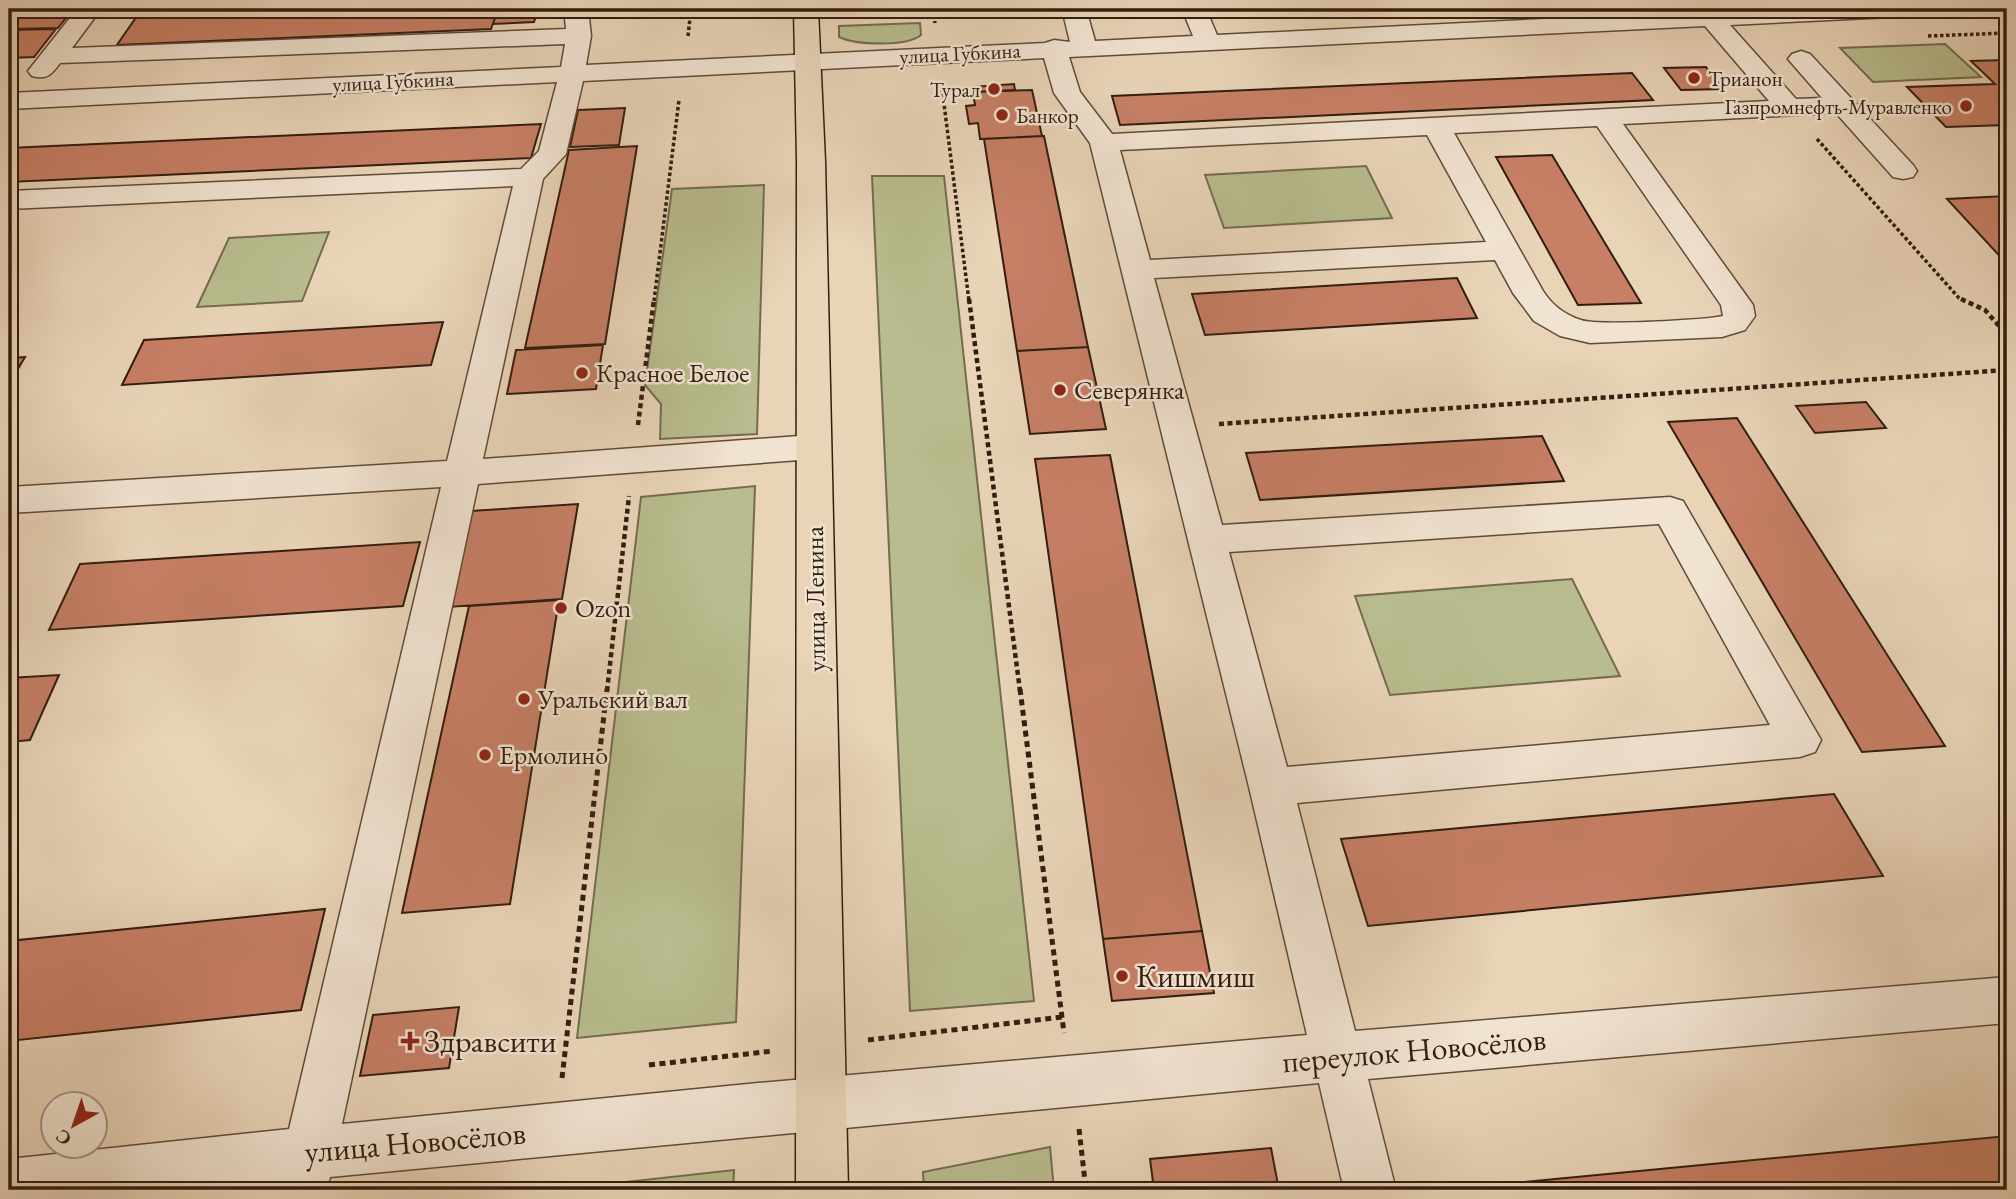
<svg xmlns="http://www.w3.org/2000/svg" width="2016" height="1199" viewBox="0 0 2016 1199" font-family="'EB Garamond',serif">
<rect width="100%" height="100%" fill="#e9d4b8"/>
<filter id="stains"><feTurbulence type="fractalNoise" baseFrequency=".00286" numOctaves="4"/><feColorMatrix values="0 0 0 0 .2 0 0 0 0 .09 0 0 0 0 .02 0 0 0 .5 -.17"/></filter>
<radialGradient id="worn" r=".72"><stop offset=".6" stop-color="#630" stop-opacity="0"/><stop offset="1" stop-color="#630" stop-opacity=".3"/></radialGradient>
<path fill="#b8bc8e" stroke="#746c4f" stroke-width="2" d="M920 23 921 35C907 47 856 45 839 37V26Z
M1945 44 1981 77 1873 82 1840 48Z
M1366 166 1392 218 1224 228 1205 175Z
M872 176H944L1034 1001 910 1011Z
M764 185 757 434 660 439 661 404 645 385 672 189Z
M329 232 302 301 197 307 229 238Z
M755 486 736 1022 577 1038 641 497Z
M1572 579 1620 676 1390 695 1355 596Z
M1050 1147 1054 1190H924L923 1172Z
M734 1170 733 1190H553Z"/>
<path fill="#c77f66" stroke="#311d10" stroke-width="2" d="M11 9H73L58 28 9 29Z
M296 9H498L491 29 117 45 137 16Z
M498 9H538L534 22 493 24Z
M56 29 34 57 9 58V30Z
M2007 60V125L1946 127 1907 87 1995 84 1971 61Z
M1706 67 1723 89 1681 90 1664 68Z
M1632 73 1653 100 1120 125 1112 96Z
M1014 84 1015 90 973 92V87Z
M1032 90 1042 136 980 139 978 123 969 124 966 106 975 105 973 92Z
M625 108 619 145 570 147 578 110Z
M541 124 531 158 9 182V148Z
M1044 136 1088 347 1017 351 984 139Z
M637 146 605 344 525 348 569 150Z
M1552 155 1641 303 1578 305 1496 157Z
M2007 196V264L1947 199Z
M1457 278 1477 318 1205 335 1192 294Z
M443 322 431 365 122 385 144 340Z
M603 345 596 389 507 394 516 350Z
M1088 347 1106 429 1030 434 1017 351Z
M25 357 9 384V358Z
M1866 402 1886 428 1815 433 1796 406Z
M1737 418 1945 746 1862 752 1668 422Z
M1542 436 1564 481 1260 500 1246 453Z
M1110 455 1202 931 1103 939 1035 459Z
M578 504 562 599 448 607 471 511Z
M420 542 403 606 49 630 80 564Z
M559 600 510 904 402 913 469 606Z
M59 675 30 740 9 742V678Z
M1834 794 1883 876 1368 926 1341 839Z
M325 909 301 1010 9 1041V941Z
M1202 931 1214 993 1112 1001 1103 939Z
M459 1007 449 1068 360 1076 373 1015Z
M2007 1136V1190L1450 1189Z
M1271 1148 1279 1190H1154L1150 1159Z"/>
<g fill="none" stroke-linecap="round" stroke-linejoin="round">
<defs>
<path id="minor" d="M77 9H101L72 48 566 29 564 9H588L591 36 586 65 1045 43 1054 40 1070 42 1062 9H1086L1095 41 1193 36 1182 9H1206L1217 35 1711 11 1923 9 1920 14 1911 16 1730 25 1796 99 1822 98 1788 59 1792 54 1801 51 1810 54 1913 165 1917 171 1913 177 1903 179 1893 177 1836 113 1623 124 1753 305 1755 316 1745 330 1722 337 1590 343 1560 336 1534 321 1513 293 1495 260 1154 278 1222 525 1670 497 1683 501 1821 740 1815 752 1800 757 1297 803 1355 1031 2007 977V1023L1368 1079 1396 1190H1344L1319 1083 330 1177 327 1190H275L276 1182 202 1190H9V1159L289 1129 441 487 9 513V487L447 461 513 186 9 209V191L521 169 539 151 557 82 9 109V93L561 67 565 44 60 63C51 75 47 80 32 76L28 71ZM1705 26 1769 101 1112 134 1080 92 1069 57ZM1044 58 1054 93 1090 143 1249 787 1307 1035 758 1083 342 1124 478 484 813 459 825 456 830 447 825 438 813 435 483 459 543 179 566 154 583 81ZM1597 126 1721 305 1723 316C1705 320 1596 326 1581 320 1565 315 1552 305 1543 291L1454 133ZM1427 135 1486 242 1150 260 1120 150ZM1659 524 1770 725 1287 767 1229 552Z"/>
<path id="major" d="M794 9H818L825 161 848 1190H796L797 161Z"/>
</defs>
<use href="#minor" stroke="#5f4b3a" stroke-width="3"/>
<use href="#major" stroke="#311d10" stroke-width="3"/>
<path stroke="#311d10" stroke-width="3.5" stroke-dasharray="3.5 2.5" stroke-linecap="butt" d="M933 9 935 23
M688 36 691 9
M1928 36 2007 33
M942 88 969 301
M1817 139 1959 298 1965 301
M654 301 679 100"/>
<path stroke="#311d10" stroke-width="4.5" stroke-dasharray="5 3.5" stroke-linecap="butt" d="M969 299 1020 691
M1961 299 1985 310 2007 335
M1219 424 2007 370
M638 425 654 299
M607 691 629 496"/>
<path stroke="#311d10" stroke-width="5" stroke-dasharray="6 4.5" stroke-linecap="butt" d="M1020 689 1064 1033
M868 1040 1062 1017
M649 1065 773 1051
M562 1078 607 689
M1079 1129 1086 1190"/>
<use href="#minor" fill="#f1e3d1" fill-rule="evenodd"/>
<use href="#major" fill="#e9d4b8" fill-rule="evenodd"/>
</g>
<g fill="#8f2418" stroke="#f1e3d1" stroke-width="2.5">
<circle cx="1694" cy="78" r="7"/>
<circle cx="994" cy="89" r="7"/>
<circle cx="1966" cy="106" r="7"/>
<circle cx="1002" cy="115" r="7"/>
<circle cx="582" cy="373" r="7"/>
<circle cx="1060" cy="390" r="7"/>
<circle cx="561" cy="608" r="7"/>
<circle cx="524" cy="699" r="7"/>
<circle cx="485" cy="755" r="7"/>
<circle cx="1122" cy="976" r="7"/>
<path d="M406.5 1030.5h7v7h7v7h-7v7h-7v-7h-7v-7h7z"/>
</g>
<g text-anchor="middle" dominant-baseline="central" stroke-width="5" stroke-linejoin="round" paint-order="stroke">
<g font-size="21" fill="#311d10" stroke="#f1e3d1">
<text transform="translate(960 53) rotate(-3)">улица Губкина</text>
<text transform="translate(393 81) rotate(-3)">улица Губкина</text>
</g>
<g font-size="21" fill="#311d10" stroke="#f1e3d1" text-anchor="start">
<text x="1708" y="78">Трианон</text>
<text x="980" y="89" text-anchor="end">Турал</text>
<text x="1952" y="106" text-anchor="end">Газпромнефть-Муравленко</text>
<text x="1016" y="115">Банкор</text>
</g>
<g font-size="26" fill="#311d10" stroke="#f1e3d1" text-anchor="start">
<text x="596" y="373">Красное Белое</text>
<text x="1074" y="390">Северянка</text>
<text x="575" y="608">Ozon</text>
<text x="538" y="699">Уральский вал</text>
<text x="499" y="755">Ермолино</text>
</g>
<g font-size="26" fill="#311d10" stroke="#f1e3d1">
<text transform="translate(815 599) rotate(-91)">улица Ленина</text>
</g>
<g font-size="32" fill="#311d10" stroke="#f1e3d1" text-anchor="start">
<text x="1136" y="976">Кишмиш</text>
<text x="424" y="1041">Здравсити</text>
</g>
<g font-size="32" fill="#311d10" stroke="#f1e3d1">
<text transform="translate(1414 1050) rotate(-5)">переулок Новосёлов</text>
<text transform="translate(415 1142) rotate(-5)">улица Новосёлов</text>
</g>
</g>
<rect width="2016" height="1199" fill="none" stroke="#e9d4b8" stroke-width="35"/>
<rect x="10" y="10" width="1995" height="1178" fill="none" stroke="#311d10" stroke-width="3.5"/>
<rect x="18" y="18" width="1981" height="1164" fill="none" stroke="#311d10" stroke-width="2"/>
<g transform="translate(74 1125) rotate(220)"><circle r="33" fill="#f1e3d1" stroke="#a49484" stroke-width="2"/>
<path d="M0-5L12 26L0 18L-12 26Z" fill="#8f2418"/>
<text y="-10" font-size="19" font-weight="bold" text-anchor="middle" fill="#311d10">С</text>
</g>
<rect width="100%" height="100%" filter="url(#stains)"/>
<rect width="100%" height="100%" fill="url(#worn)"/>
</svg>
